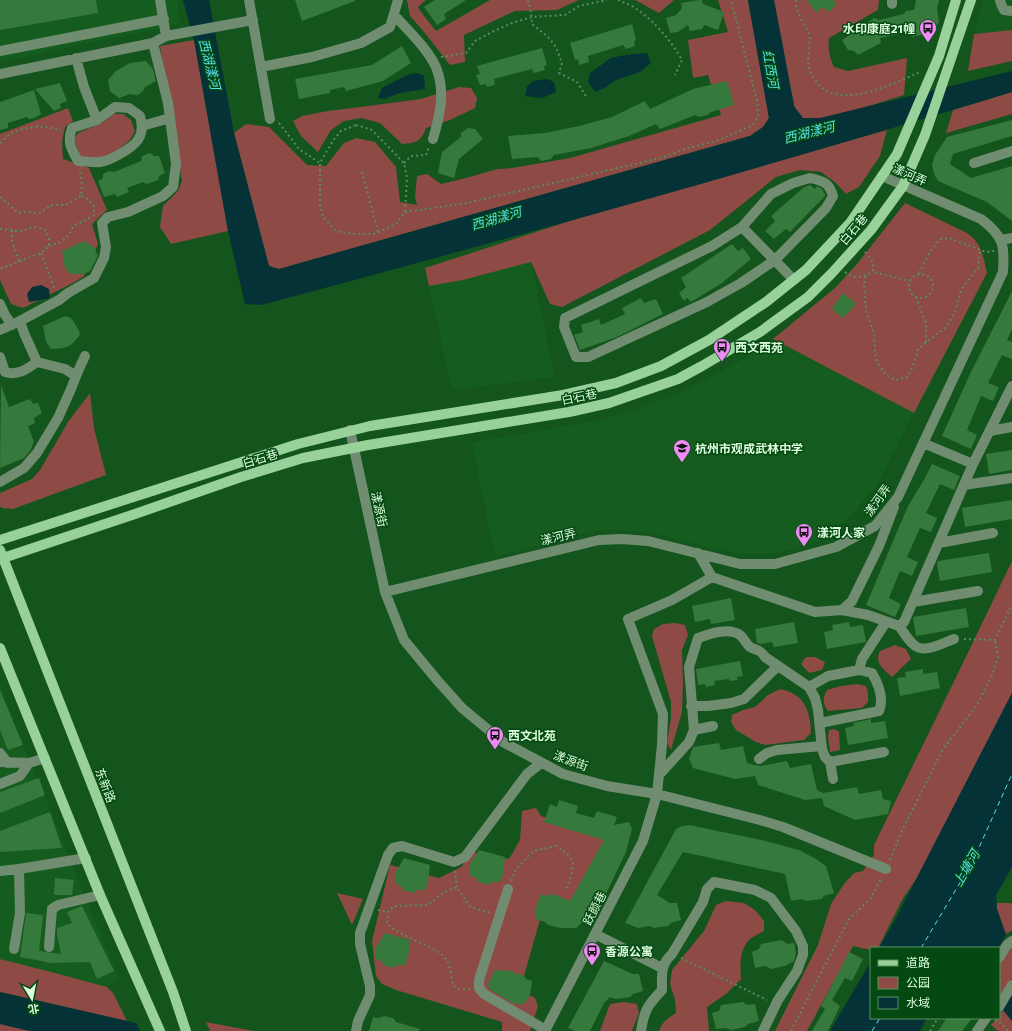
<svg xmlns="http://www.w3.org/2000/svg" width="1012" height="1031" viewBox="0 0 1012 1031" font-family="Commissioner,'Noto Sans SC',sans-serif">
<rect width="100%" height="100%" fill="#14541d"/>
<path fill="#145d1f" d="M0 0H177L180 24 0 62Z
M984 0H1012V30L974 34Z
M531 262 555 377 452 390 429 286 463 280Z
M773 339 914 413 878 483 851 516 818 541 778 553 737 554 651 533 618 530 591 531 495 557 472 442 596 421 636 410 676 394 708 378 745 358Z
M0 687 119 979 107 987 0 959Z"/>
<path fill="#8e4a45" d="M407 0H426L418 7 421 12 436 31 490 0H579L557 10 515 11 464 35 465 62 450 65 424 32 410 16Z
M635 0H674L659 13Z
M718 0H748L769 118 763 127 750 136 279 269 269 267 234 133 246 124 269 127 307 165 326 166 344 143 356 138 375 142 396 167 400 202 417 205 415 197 417 176 427 174 441 184 466 178 497 169 512 168 570 158 721 115 708 75 693 78 688 40 728 32Z
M774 0H879L878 10 829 38C828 49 829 57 834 67L848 71 907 58 904 95 808 125 795 110Z
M1012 30V61L968 71 974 34Z
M194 40 228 231 171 244 160 227 163 206 178 191 182 181 160 46Z
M459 87 471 88 477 98 475 108 450 120 426 128C421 142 416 143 402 144L380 123 361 118 344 121 331 130 318 152 301 136 293 121 302 116 328 111 360 107 421 99Z
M1012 92V114L946 133 953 110Z
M68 108 73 121 65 127 62 142 63 159 89 168 107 210 92 224 98 244 84 276 75 282 23 308 11 304 0 280V134Z
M114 114H123L131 120 135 131 130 140 118 150 102 159 81 158 74 139 78 133 102 123Z
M887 130 880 156 859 187 846 194 836 183 821 172 800 170 776 177 710 230 562 307 550 304 531 262 463 280 429 286 425 268 573 220Z
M905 203 967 233C982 243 983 256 987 273L914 413 773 339 835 288 857 264Z
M90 393 94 428 106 475 13 509 2 508 0 506V493L32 479 40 470 68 422Z
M1012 561V693L919 875 903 898 878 948H871V950L853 946 807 1031H775L818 945 831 904 844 884 854 873 863 871 874 855V845L962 665Z
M675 623 685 625 688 635 682 650 683 683 682 712 671 750 667 743 671 718V702L652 636 654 629 663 624Z
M895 645 906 649 911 659 892 677C883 669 874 663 880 651Z
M806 657H815L825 662 822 670 809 673 801 664Z
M857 684 866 686 868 692V702L862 708 828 711C822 703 823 698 827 690L841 686Z
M780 689C784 690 789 691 792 693 807 700 811 718 811 733L804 740 765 745 756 742 736 730 731 722 732 715 743 710 755 707 768 695Z
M835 729 839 732 840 750 830 752 828 737 829 730Z
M536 808 541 816 612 839 569 913 543 909 520 990 535 998 538 1006 530 1031H502V1022L396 990 382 984 376 976 372 941 390 865 439 878 461 867 473 852 509 859 520 840 522 811Z
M337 893 363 899 352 925Z
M726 901 744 903 755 910 764 921V931C760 933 754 936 750 939 739 950 740 965 741 979L726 994 707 1007 709 1031H659C662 1022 668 1018 676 1013L675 1000 670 984 672 970 704 931 716 905Z
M997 903H1010L1012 904V930L1006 934 997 909Z
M1012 947V978L999 1000V964Z
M0 959 55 973 107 987 113 993 127 1021 0 992Z
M624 1002 637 1004 639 1013 632 1031H600L610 1004Z
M1003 1010 1012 1021V1031H998L991 1025 997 1018H999V1015Z
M206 1022 254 1031H210Z
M0 1024 30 1031H0Z"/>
<path fill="#053236" d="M183 0H209L234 133 269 266 279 269 750 136 763 127 769 118 748 0H774L794 106 803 118H820L1012 71V92C763 168 512 238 261 305L245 304 228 231 194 40Z
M647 53 651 63 640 72 616 80 606 87 595 92 588 82 590 73 611 58 625 55Z
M418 73 424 76 425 89 399 93 385 99 378 98 382 88 409 74Z
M547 79 554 82 556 92 542 98 525 96 527 86 533 81Z
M41 285 49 289 50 298 29 302 27 294 32 287Z
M1012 693V867L996 895 997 909 1006 935 998 948H879L895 920Z
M871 961V1018H927L920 1031H830Z
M0 992 171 1031H30L0 1024Z
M1012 994V1021L1003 1010Z"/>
<path fill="#14541d" d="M136 1021 171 1029 173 1031H140Z"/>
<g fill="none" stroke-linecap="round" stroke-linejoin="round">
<path stroke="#59deed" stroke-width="1" stroke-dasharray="5 4" stroke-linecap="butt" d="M921 948 973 861 1012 774
M872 1031 880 1018"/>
</g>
<path fill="#36793c" d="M0 0H96L98 13 0 30Z
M295 0H355V1L302 21Z
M435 0H466L444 14 446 19 437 25 424 7Z
M699 0H702L703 4 724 12 718 30 704 25 702 29 690 31 688 25 678 32 670 33 666 18 676 15 682 8 681 3Z
M807 0H833L836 5 829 12 822 7 816 13Z
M916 0H939L937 8 939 22 935 28 926 30V34L912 37 910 32 880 38 881 43 858 55 854 51 848 50 842 40 874 18 879 20 904 14 906 11 914 10Z
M632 24 636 40 634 41 635 46 626 49 623 45 588 56 589 62 579 65 578 59 575 60 570 43Z
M402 46 411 63 383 81 346 91 344 87 330 90V93L299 99 295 79 372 65Z
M542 48 547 65 544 66 545 70 534 73 532 69 494 79 495 85 487 87 486 84 480 85 476 75 480 74 477 66Z
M146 61 153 69 156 81 145 87 143 91 138 95H134L130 94 119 98 110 91 108 80 116 71 130 63Z
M727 81 734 105 711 112 707 115 699 117 695 115 660 129 656 124 629 136 591 148 554 155 551 159 541 161 538 157 512 159 508 136 545 133 579 126 612 117 645 101 650 109 693 89Z
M60 83 67 101 60 104 61 108 54 111 35 89Z
M34 90 41 114 35 118 29 119 27 117 8 123V128L0 130V102Z
M1012 120V136L953 154 950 164 971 178 1012 166V221L987 202 938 181 934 174 932 165 935 155 947 137Z
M468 128 475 129 483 139 459 159 454 178 438 173 442 152 461 137V133Z
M150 153 154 156H159L165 173 159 176 158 180 147 184 143 182 127 188 129 192 117 197 115 194 104 197 98 181 103 178V174L109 171 114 172 141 161 142 156Z
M810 185 815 189 817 186 821 188 825 194V196L790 232 786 229 774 239 765 231 775 221 771 216 804 187Z
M84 241 94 247 98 256 90 271 84 274H70L65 268 62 251Z
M732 244 738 251 743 248 751 259 722 283 691 302 687 298 684 301 679 293 686 287 681 278Z
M1012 291V329L1007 340 1012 342V359L1002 355 988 383 999 387 993 401 981 396 967 430 977 435 971 449 942 436 970 374Z
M843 293 856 304 843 318 832 309Z
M641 298 644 303 656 299 663 314 617 337 580 350 574 335 583 332 581 325 599 319 601 325 625 314 622 308Z
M65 316 71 318 74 322 79 331 80 335 71 345 64 348 51 349 46 342 43 326Z
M1 385 9 407 30 399 33 404 38 403 42 413 34 418 35 423 28 426 34 442 30 451 24 458 0 468Z
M1012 450V470L989 474 986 454Z
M932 464 960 476 954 490 940 484 926 513 937 518 931 532 920 528 907 557 918 562 912 576 900 571 889 598 901 604 895 617 866 605 908 506 925 478Z
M1012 500V519L965 527 962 508Z
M989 553 992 572 940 581 937 564 938 561Z
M731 598 735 620 711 624 710 619 695 622 692 606Z
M966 608 969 627 916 636 913 617Z
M794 622 798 643 774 647 772 642 761 644 757 643 755 629Z
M849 622 850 627 863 625 866 642 827 649 824 632 833 630 832 625Z
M740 661 743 676 737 677 738 680 730 681 729 679 714 681 715 685 706 687 705 684 698 685 696 669Z
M923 669V674L937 672 940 688 900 696 897 678 906 677 905 672Z
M0 690 23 745 8 750 0 730Z
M871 719V723L885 721 888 738 848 745 845 728 854 726 853 723Z
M719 743 721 750 743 746 747 763 754 765 761 766 787 761 790 768 811 764 817 790 823 793 857 787 859 794 881 790 883 799 891 801 888 814 855 820 824 806 822 798 805 800 758 785 755 776 735 779 693 768 689 758 693 747Z
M39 778 45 795 0 813V792Z
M559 800 578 806 576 813 594 818 597 811 617 817 614 825 629 822 632 829 626 852 600 906 576 928H560L548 925 545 922 536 919 535 909 541 894 547 896 553 894 570 901 604 840 544 822 550 804 557 807Z
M50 812 62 848 0 852V831Z
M689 825 766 841 799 850 816 859 826 866 834 893 824 896 821 899 807 901 801 899 791 901 785 874 683 852 657 895 670 903H677L681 920 671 923 668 926 654 928 649 926 638 928 625 923 676 829 682 826Z
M479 850 505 857 503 875 500 882H492L489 885 478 882 477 879 470 875V864Z
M404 858 430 865 428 882 425 890H417L414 893 403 890 402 887 395 883 396 872Z
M55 878 74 880 72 895H54Z
M82 906 114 971 97 979 90 962 47 963V962L20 957 26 913 43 915 39 951 61 954 57 934V928L72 923 67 912Z
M385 933 410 940 408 957 405 965H397L395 968 383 965 382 962 375 958 376 947Z
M782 940 787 944 794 943 796 954 794 961 785 966 771 969 766 966 755 968 752 952 759 949 761 944Z
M849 952 863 959 852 981 845 978 832 1000 840 1006 828 1031H812L825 1009 821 1006Z
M604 961 633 974H639L643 991 633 994 630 997 615 999 610 997 604 1003 590 1031H575L568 1028Z
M495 970 501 971 506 970 524 976 526 979 532 981 530 995 524 1004H514L489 989 488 984Z
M743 1002 747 1005 755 1004 759 1021 748 1024 745 1027 731 1030 726 1028 716 1029 712 1013 719 1011 721 1005Z
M384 1016 393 1018 396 1022 420 1029 419 1031H369L373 1017 378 1018Z
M947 1018H972L962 1031H938Z"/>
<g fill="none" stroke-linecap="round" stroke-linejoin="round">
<path stroke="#588d5e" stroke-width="2" stroke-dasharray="2 3" stroke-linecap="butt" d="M528 0 531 12 532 24 548 37 556 47 562 63 559 73 577 82 587 98
M618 0C622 2 626 3 630 5 650 16 671 40 682 60L675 75
M796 0C796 9 800 18 805 26 806 28 808 31 809 34 812 45 805 59 810 71 829 117 886 86 918 73L921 71
M441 57 466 53 475 41 492 32 512 23 532 17 565 15 579 6 607 0
M279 123 299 149 320 163
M356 125 372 130 404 163 407 178 405 212 396 224 374 234H354L336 231 323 217 320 205V163L334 139 341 131Z
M0 143C3 141 6 137 9 135 23 126 46 124 61 131
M404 163 411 156 426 155 429 147
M362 172 378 232
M0 197 10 205 18 213 27 212 40 213 51 205H66L81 196
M405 212 467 203 661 158 688 148 716 141 753 125 758 116 757 101 731 0
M0 229C6 229 11 231 16 231 30 231 29 223 45 230L49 238V246L41 253 0 269
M12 230V241L19 261
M49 246C62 242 69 239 73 226L84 221 94 215V206L86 197 81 196 82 185 80 171
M865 252 873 262V272L910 281
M41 253 55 290
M845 272C856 280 861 277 873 272
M919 273 930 252 940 239 949 238 986 252 994 251
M909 286a12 12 0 1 1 24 0a12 12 0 1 1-24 0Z
M865 276 864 287 866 311 874 333 875 354 877 362 886 375 896 380 908 377 913 366 918 349 946 327 955 312 961 290 978 268 980 250
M916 297 926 324V343
M964 639 995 640 1012 604
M890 860 900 835 943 749 977 705 991 678 998 658 995 640
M455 871 457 887
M511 881 516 869 533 851 556 846C580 860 573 868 566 891
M378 910 388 912
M681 958 767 1000
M470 989C445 993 455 974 447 961 441 949 409 939 397 931 393 929 390 926 387 923L388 912 394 906 428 905 444 892 457 887 470 907 491 913
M995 1020 1001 1023 1008 1031
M791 1031 849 919 871 898 882 877
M930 1031 938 1018"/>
<path stroke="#718d71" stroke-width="10" d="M160 0 166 36
M249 0 270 119
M892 0V4
M1000 0 1001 4 1004 10 1012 11
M394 15C408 30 433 54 438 73 445 95 439 118 433 139
M0 51 164 19
M76 58 84 87 97 120
M261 67 312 57 361 43 390 27 398 0
M0 74 153 43 166 36 253 20
M115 107 129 108 140 116C142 123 143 131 139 138 135 147 110 161 100 162 93 163 85 161 78 161 71 148 67 143 72 128L97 120Z
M142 126 170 118
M974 163 1012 151
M810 178C823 181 829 182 833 196L826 208 775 260 741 283 707 302 588 357H576L564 327 565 318 712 246 742 227 771 194 793 183Z
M742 227 794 280
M1001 240 1012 238
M0 304 5 315 12 325
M20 321 24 333 37 362 65 369 76 376
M0 330 20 321 59 300 68 293 94 278 104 258 106 247 102 223 108 217 128 212 163 196 173 187 176 164 168 103 153 43
M0 357 5 372C18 376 27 369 37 362
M350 430 385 592 404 640 437 680 462 708 503 742 563 774 607 786 657 794 760 820 783 827 886 869
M990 431 1012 427
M923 443 973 464
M0 482 24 468 37 453 58 418 71 389 79 369 85 356
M964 485 1012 478
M939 543 993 533
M698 553 712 577 815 612 842 610 852 601 879 546 894 507
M385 592 599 540 622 539 648 541 740 564H775L836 547 875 526 898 497 1003 272C1005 244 1003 236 981 219L882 176
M913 602 978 591
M842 610 868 615 899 626 904 622 973 464 1012 386
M899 626C904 632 907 639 913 644 923 655 942 643 954 639
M859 670 862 659 886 622
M809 687 828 676 859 670 872 673C879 685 884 699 879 711L820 723
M691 706H708L731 703 744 699 778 666
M694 730 713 726
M0 753 8 763
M759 759 767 753 777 750 822 746
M0 762 29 763
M830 762 884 752
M659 775 689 742 694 730 689 667 698 638C709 634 728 627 740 635 744 638 746 644 750 647 757 651 760 649 765 657L809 687 815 698 818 710 822 749 825 757 830 762 833 779
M0 784 20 776 29 763 45 758
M0 871 19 869
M508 889 479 980V988L484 994 546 1030
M595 934 662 968
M49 947 52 909 58 905 100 895
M14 949 20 913 19 869 86 858
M999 958 1007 945 1012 941
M999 1007 1012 985
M356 1031 358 1021 370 995V986L360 944V933L388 855 393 848 402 846 454 862 465 857 527 774 541 763
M545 1031 643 841 657 794 662 745 663 714 628 619 672 600 712 577
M641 1031C644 1010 648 1005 662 990 662 975 660 965 672 954L703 902 707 889 714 882 755 890 771 898 796 931 803 946V955L797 971 778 1000 763 1031
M977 1031 986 1018"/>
<path stroke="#98d29a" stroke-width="10" d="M0 540 298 444 370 426 563 395 616 383 661 366 709 340 766 302 806 270 850 223 897 154 939 56 956 0
M0 550 173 992 186 1031
M0 559 135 514 241 477 303 458 368 445 569 412 609 403 678 379 702 366 760 332 808 297 832 273 871 230 903 186 925 135 971 0
M0 648 100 895 160 1031"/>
</g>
<defs>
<symbol id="bus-pin" viewBox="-11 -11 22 30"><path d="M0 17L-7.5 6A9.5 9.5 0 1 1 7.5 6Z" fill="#f08bf5" stroke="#034911"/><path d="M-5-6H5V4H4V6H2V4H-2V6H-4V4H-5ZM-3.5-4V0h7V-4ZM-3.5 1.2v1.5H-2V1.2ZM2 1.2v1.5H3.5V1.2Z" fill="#111"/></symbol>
<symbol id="school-pin" viewBox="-11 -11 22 30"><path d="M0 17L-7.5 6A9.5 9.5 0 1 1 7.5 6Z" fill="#f08bf5" stroke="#034911"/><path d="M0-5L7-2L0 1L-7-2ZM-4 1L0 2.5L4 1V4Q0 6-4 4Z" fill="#111"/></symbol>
</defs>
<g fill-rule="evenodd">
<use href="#bus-pin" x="918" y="18" width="20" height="27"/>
<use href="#bus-pin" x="712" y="337" width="20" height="27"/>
<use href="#school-pin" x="672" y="438" width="20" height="27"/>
<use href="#bus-pin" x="794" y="522" width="20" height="27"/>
<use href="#bus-pin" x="485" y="725" width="20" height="27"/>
<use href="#bus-pin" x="582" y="941" width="20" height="27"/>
</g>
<g text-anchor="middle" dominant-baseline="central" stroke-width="3" stroke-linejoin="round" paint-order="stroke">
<g font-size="12" font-weight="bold" fill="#ddfddd" stroke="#034911" text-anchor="start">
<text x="915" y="28" text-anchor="end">水印康庭21幢</text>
<text x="735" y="347">西文西苑</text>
<text x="695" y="448">杭州市观成武林中学</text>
<text x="817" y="532">漾河人家</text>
<text x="508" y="735">西文北苑</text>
<text x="605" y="951">香源公寓</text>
</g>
<g font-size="12" fill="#ddfddd" stroke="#034911">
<text transform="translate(910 174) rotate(24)">漾河弄</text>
<text transform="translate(853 229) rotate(-50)">白石巷</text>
<text transform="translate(579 396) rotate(-12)">白石巷</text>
<text transform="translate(260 458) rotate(-17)">白石巷</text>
<text transform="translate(877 500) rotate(-54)">漾河弄</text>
<text transform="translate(380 509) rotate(78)">漾源街</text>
<text transform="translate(558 536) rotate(-13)">漾河弄</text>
<text transform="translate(571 760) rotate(20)">漾源街</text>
<text transform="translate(106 785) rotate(69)">东新路</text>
<text transform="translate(594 908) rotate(-63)">跃颜巷</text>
</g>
<g font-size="13" font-style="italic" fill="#59deed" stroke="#034911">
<text transform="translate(210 64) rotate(76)">西湖漾河</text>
<text transform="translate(771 69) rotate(80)">红西河</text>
<text transform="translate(809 132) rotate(-14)">西湖漾河</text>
<text transform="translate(496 218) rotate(-16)">西湖漾河</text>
<text transform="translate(966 868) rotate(-60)">上塘河</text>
</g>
</g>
<rect x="870" y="947" width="130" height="72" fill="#034911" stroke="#5a9163"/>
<rect x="878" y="960" width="20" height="6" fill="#98d29a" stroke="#5a9163"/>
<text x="906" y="967" font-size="12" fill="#ddfddd">道路</text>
<rect x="878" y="977" width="20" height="12" fill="#8e4a45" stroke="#5a9163"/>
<text x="906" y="987" font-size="12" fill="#ddfddd">公园</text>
<rect x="878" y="997" width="20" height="12" fill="#053236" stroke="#5a9163"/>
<text x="906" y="1007" font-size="12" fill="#ddfddd">水域</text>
<g transform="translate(32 999) rotate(170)" stroke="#034911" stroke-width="3" paint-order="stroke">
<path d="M0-3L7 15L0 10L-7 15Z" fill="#ddfddd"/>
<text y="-6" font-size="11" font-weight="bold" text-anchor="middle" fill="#ddfddd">北</text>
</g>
</svg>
